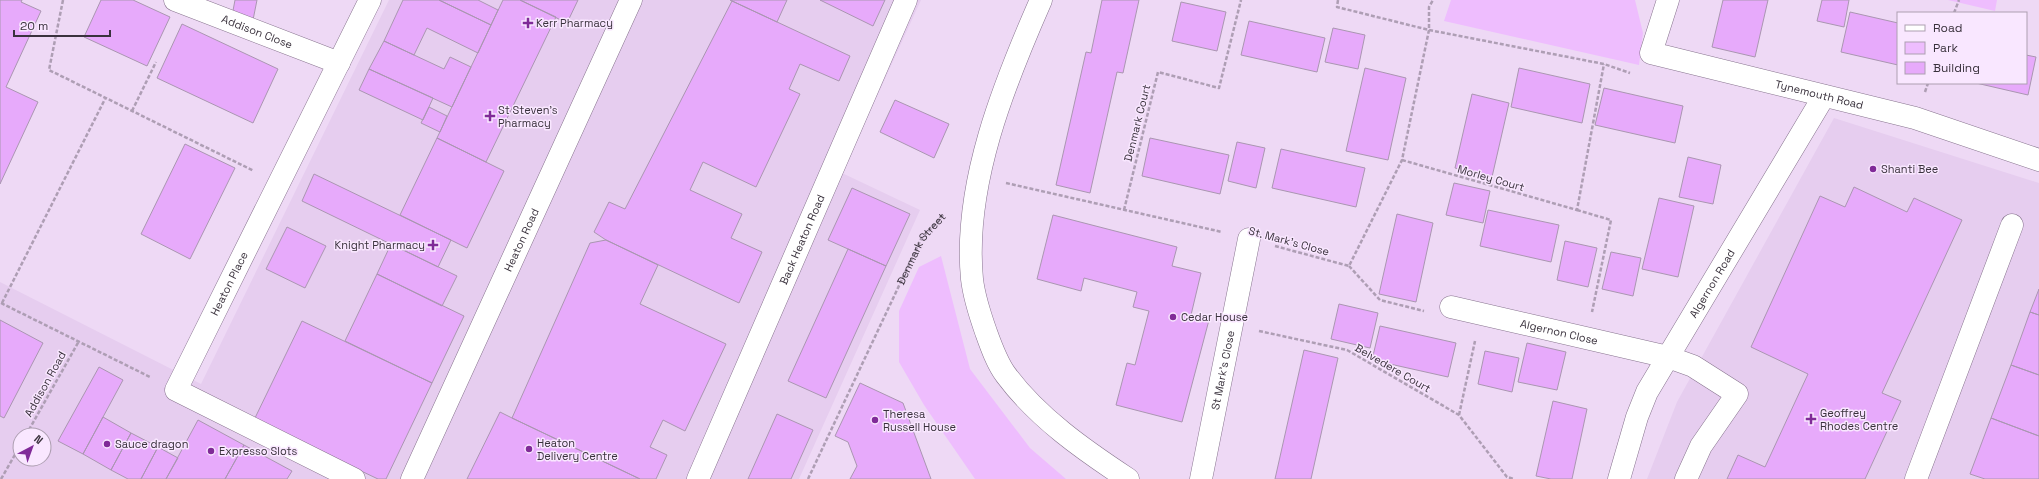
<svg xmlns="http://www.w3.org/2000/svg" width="2039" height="479" viewBox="0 0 2039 479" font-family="'Space Grotesk',sans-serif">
<rect width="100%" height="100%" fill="#eed9f5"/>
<path fill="#e6cdef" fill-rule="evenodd" d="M389 0H921L842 173 920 210 799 479H0V282L201 384ZM20 435H44V459H20Z
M1834 118 2039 183V479H1647L1677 402Z"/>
<path fill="#eebdfe" d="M1451 0H1635L1643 33 1639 65 1444 21Z
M1948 0H1997L1995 11Z
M941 256 970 369 1030 448 1066 479H975L924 405 899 362V311L919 267Z"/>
<path fill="#e7aafb" stroke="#aa96b1" d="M0 0H22L21 2 41 11 6 87 38 102 0 184Z
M101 0H133L170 17 147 66 84 37Z
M235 0H257L253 20 232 16Z
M403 0H439L491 25 478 53 427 28 414 55 384 41Z
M439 0H478L498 10 491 25Z
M503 0H520L556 17 486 162 437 138Z
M520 0H578L567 23Z
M730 0H787L777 22Z
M820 0H885L873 26Z
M1102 0H1139L1123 73 1117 72 1090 193 1056 185 1086 52 1091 53Z
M1723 0H1768L1755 57 1712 47Z
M1822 0H1849L1844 27 1817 21Z
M732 1 850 56 839 81 800 64 789 89 800 94 756 187 703 162 690 190 742 214 731 238 762 252 739 303 606 240 594 232 609 202 625 209Z
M1181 2 1226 12 1217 51 1172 41Z
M1850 12 1898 23V65L1841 52Z
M1249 21 1325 38 1317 72 1241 55Z
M182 24 278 69 253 123 157 78Z
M1333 28 1365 35 1358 69 1325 62Z
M384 41 444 69 450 57 471 67 452 107 369 69Z
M2026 55 2036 57 2028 95 1976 83H2026Z
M1365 68 1406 78 1388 160 1346 151Z
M1519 68 1590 84 1582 123 1511 107Z
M369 69 433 98 423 120 359 90Z
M1604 88 1683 106 1675 143 1595 125Z
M1472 94 1509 103 1492 177 1455 168Z
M895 100 949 124 934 158 880 132Z
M429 107 447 116 440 132 421 123Z
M437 138 504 171 467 248 400 215Z
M1150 138 1229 155 1220 194 1142 176Z
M1237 142 1265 148 1256 188 1228 181Z
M185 144 235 168 190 259 141 234Z
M1281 149 1365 168 1356 207 1272 188Z
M1688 157 1721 165 1713 204 1679 197Z
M314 174 451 240 438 267 302 201Z
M1454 183 1490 191 1483 223 1446 215Z
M1854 187 1907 212 1914 198 1962 220 1882 393 1901 401 1865 479H1727L1738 455 1765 467 1808 374 1751 347 1820 196 1845 207Z
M852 188 910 214 886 266 828 240Z
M1659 198 1694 206 1678 277 1642 269Z
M1488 210 1559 225 1551 262 1480 246Z
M1397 214 1433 223 1416 302 1379 294Z
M1053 215 1177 247 1172 266 1201 273 1191 315 1209 320 1182 422 1116 405 1127 363 1135 365 1149 311 1133 307 1137 292 1084 278 1081 291 1037 279Z
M287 227 326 246 305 288 266 269Z
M606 240 658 265 640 304 726 344 685 431 663 420 650 447 667 455 656 479H640L512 418 590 243Z
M1565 241 1597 248 1588 287 1557 280Z
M391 244 457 276 442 306 377 274Z
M848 249 886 266 826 398 788 381Z
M1611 252 1641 258 1633 296 1602 289Z
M377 274 464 316 432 383 345 341Z
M2039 289V315L2030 312Z
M1339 304 1378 313 1370 348 1331 339Z
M2030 312 2039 315V375L2011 365Z
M0 320 43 343 4 418 0 416Z
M302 321 432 383 386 479H378L254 420Z
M1380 326 1456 343 1448 377 1372 360Z
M1527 343 1566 352 1557 390 1518 382Z
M1304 350 1338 358 1311 479H1275Z
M1485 351 1519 358 1512 392 1478 384Z
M2011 365 2039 375V436L1991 418Z
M99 367 123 380 83 454 58 441Z
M860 383 903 403 931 479H850L857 466 848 442 835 436Z
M1553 401 1587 409 1572 479H1551L1536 476Z
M500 412 512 418 640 479H467Z
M777 414 813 430 791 479H748Z
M103 417 131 433 111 470 83 454Z
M1991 418 2039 436V479H1985L1970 474Z
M198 420 244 445 225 479H166Z
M131 433 158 447 141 479H128L111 470Z
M244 445 292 471 287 479H225Z
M158 447 178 458 166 479H141Z"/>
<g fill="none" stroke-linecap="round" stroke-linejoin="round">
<defs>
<g id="minor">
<path id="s2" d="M175 0 339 63"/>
<path d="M1041 0C1004 84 963 185 972 279 974 297 980 315 986 332 991 346 997 363 1006 375 1038 418 1084 450 1128 479"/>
<path id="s3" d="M1668 0 1651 53 1915 118 2039 160"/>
<path id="s4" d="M1451 307 1668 357 1693 366 1737 394 1701 446 1686 479"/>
<path id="s5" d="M354 479 176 390 370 0"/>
<path id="s6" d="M412 479 631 0"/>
<path id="s7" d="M698 479 906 0"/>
<path id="s8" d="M1201 479 1249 239"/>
<path id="s9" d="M1619 479 1637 417 1647 392 1824 96"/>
<path d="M1916 479 2012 225"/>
</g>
</defs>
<use href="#minor" stroke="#87748e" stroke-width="23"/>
<g stroke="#ae9eb4" stroke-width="2.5" stroke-dasharray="4 2" stroke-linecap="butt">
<path d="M63 0 49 70 254 171"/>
<path d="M1338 0 1337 7 1429 30 1604 64 1630 73"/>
<path d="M1954 13 1959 0"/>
<path d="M1925 92 1928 83"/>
<path d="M132 111 156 62"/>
<path d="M1402 160 1577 210 1604 64"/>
<path d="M1006 183 1222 232"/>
<path d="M1124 210 1158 72 1219 88 1241 0"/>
<path d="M1577 210 1611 220 1592 312"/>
<path d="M1275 246 1349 266 1402 160 1429 30V7L1433 0"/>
<path d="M1349 266 1380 300 1424 311"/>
<path d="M1 303 150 377"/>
<path d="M2 303 105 99"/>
<path d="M1259 331 1347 350 1459 415 1507 477 1514 479"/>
<path d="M1459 415 1475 341"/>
<path d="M26 435 79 341"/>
<path d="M1 479 20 446"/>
<path id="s1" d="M808 479 921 239 944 214"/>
</g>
<use href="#minor" stroke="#fff" stroke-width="22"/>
</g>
<g fill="#802a98" stroke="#f9e7ff" stroke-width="1.5">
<path d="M526 17h4v4h4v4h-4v4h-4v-4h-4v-4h4z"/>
<path d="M488 110h4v4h4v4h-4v4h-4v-4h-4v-4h4z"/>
<circle cx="1873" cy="169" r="4"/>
<path d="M431 239h4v4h4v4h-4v4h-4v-4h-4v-4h4z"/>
<circle cx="1173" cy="317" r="4"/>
<path d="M1809 413h4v4h4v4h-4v4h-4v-4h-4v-4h4z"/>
<circle cx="875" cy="420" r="4"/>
<circle cx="107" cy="444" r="4"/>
<circle cx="529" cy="449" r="4"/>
<circle cx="211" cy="451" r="4"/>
</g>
<g text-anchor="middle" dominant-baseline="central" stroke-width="3" stroke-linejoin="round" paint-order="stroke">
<g font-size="11" fill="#3a323d" stroke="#f9e7ff" text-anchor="start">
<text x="536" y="23">Kerr Pharmacy</text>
<text x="498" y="110">St Steven's<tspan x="498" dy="13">Pharmacy</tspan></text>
<text x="1881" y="169">Shanti Bee</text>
<text x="425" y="245" text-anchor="end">Knight Pharmacy</text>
<text x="1181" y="317">Cedar House</text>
<text x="1820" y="413">Geoffrey<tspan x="1820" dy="13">Rhodes Centre</tspan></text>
<text x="883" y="414">Theresa<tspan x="883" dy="13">Russell House</tspan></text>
<text x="537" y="443">Heaton<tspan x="537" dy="13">Delivery Centre</tspan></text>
<text x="115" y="444">Sauce dragon</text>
<text x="219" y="451">Expresso Slots</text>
</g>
<g font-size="11" fill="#3a323d" stroke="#f9e7ff">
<text stroke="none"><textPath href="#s2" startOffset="88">Addison Close</textPath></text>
<text stroke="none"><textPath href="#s3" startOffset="229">Tynemouth Road</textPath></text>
<text transform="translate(1137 123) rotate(-76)">Denmark Court</text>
<text transform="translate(1491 178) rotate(16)">Morley Court</text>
<text stroke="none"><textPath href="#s6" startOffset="263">Heaton Road</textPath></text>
<text stroke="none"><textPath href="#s7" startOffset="261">Back Heaton Road</textPath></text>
<text transform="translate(1289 241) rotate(15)">St. Mark's Close</text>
<text stroke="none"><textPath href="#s1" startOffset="257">Denmark Street</textPath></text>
<text stroke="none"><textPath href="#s9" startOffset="218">Algernon Road</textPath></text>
<text stroke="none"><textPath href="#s5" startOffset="318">Heaton Place</textPath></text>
<text stroke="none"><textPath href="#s4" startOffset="111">Algernon Close</textPath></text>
<text transform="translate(1393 368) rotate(30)">Belvedere Court</text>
<text stroke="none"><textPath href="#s8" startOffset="111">St Mark's Close</textPath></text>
<text transform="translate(45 384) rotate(-61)">Addison Road</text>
</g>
</g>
<rect x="1897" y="12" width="130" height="72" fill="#f9e7ff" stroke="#ad9fb1"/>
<rect x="1905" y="25" width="20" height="6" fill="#ffffff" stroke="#ad9fb1"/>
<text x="1933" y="32" font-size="12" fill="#3a323d">Road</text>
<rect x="1905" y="42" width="20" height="12" fill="#eebdfe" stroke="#ad9fb1"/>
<text x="1933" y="52" font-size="12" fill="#3a323d">Park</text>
<rect x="1905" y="62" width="20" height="12" fill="#e7aafb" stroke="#ad9fb1"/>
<text x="1933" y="72" font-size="12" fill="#3a323d">Building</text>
<g transform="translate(32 447) rotate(41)"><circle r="19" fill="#f9e7ff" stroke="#ad9fb1"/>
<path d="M0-3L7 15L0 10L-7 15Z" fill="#802a98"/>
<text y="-6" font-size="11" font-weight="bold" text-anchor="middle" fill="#3a323d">N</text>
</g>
<path d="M14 30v6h96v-6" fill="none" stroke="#3a323d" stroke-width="2"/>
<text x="20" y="30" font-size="12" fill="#3a323d" stroke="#f9e7ff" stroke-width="3" paint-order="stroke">20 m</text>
</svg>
